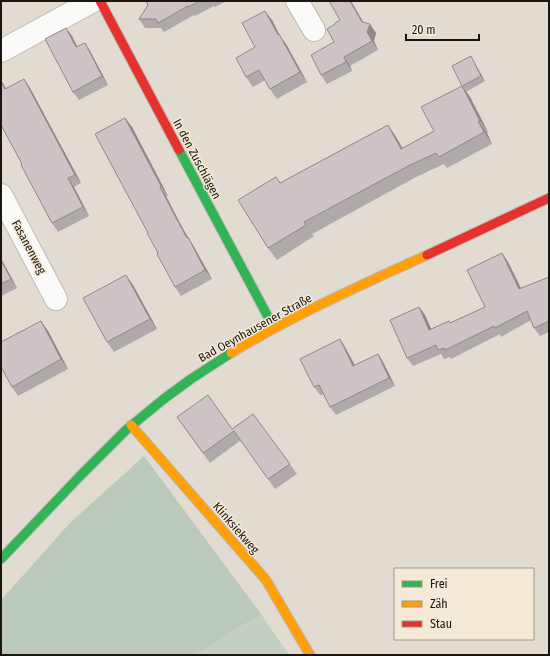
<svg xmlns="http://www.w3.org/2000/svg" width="550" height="656" viewBox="0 0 550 656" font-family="'Fira Sans Condensed',sans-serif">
<rect width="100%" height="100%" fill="#e1dbd1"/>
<path fill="#c3cfc1" d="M261 614 289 655H194Z"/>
<path fill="#bac9b9" d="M144 456 261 614 194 655H1V600L70 523Z"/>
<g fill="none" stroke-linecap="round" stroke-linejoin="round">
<defs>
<path id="street" d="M297 1 314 30
M1 51 93 1
M1 195 56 299"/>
<path id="fast" d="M179 150 274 328
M1 559 79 477 126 430 165 398 191 379 231 353"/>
<path id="slow" d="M231 353C294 315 361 285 427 255
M131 425 266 580 310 655"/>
<path id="jam" d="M100 1 179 150
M427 255 549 198"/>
</defs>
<use href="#street" stroke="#beb9b1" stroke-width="24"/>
<use href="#fast" stroke="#beb9b1" stroke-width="11"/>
<use href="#slow" stroke="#beb9b1" stroke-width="11"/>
<use href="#jam" stroke="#beb9b1" stroke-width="11"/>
<use href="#street" stroke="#fafaf8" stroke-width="22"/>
<use href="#fast" stroke="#30b455" stroke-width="9"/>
<use href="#slow" stroke="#ff9f0a" stroke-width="9"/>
<use href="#jam" stroke="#e5322d" stroke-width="9"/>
</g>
<path fill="#afa9a9" d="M146 1H227L215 7 214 6 195 16 194 15 164 32 161 28H145L139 19 148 5Z
M272 20 280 36 286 44 307 82 277 99 270 89 265 80 253 87 246 77 255 47Z
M340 20 363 22 376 33 374 41 378 50 350 66 352 71 327 84 321 75 334 42 335 24Z
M66 28 72 36 77 47 85 43 90 51 108 85 79 100 73 92Z
M471 56 474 62 485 81 466 92 462 86Z
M24 79 30 88 81 183 74 187 89 216 58 232 52 223 22 164 1 125V80L6 89Z
M462 86 470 97 488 132 487 133 492 144 447 168 444 164 418 176 312 234 314 236 277 260 268 248 276 177 280 183 388 125 396 137 403 148 434 131Z
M125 118 132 127 168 196H166L182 227 189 239 194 247 212 279 181 296 175 287 148 233Z
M502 253 508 262 521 288 549 277V332L540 336 534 328 531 320 501 337 500 334 451 359 450 357 444 359 441 354 413 366 407 358 419 307 425 315 431 329 449 321 450 323 485 307Z
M1 260 3 262 17 288 1 296Z
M133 285 157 329 114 352 107 342Z
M41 321 48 331 68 369 18 396 12 387Z
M340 339 345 347 355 365 378 354 383 362 395 386 336 415 330 407 323 394 320 395 314 387Z
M253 414 297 474 275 489 241 440 210 463 184 427 232 429Z"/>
<path fill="#8f898a" d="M350 1H351L368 30 370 24 376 33 374 41 378 50 372 41Z
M265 11 272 20 280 36 286 44 307 82 300 72Z
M66 28 72 36 82 56 76 47Z
M85 43 90 51 108 85 102 76Z
M471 56 474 62 485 81 481 76Z
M344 57 350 66 352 71 346 62Z
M24 79 30 88 81 183 75 175Z
M1 80 4 85 11 98 5 89Z
M462 86 470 97 488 132 480 121Z
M125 118 132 127 168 196 161 186Z
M478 121 487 133 492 144 484 132Z
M388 125 396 137 409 161 401 149Z
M68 178 74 187 89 216 83 207Z
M160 187 166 196 182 227 189 239 194 247 212 279 205 270 187 238Z
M502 253 508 262 525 297 519 289Z
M1 259 3 262 17 288 11 279 1 260Z
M126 275 133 285 157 329 150 319Z
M419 307 425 315 435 338 429 330Z
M41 321 48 331 68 369 61 359Z
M340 339 345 347 359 374 353 366Z
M378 354 383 362 395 386 389 378Z"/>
<path fill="#ccc4c5" stroke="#8f898a" d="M146 1H200L188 7V6L158 23 156 19H139L148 5Z
M329 1H350L362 22 370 24 367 32 372 41 344 57 346 62 321 75 311 55 334 42 327 29 335 24V23L340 20Z
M265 11 278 35 279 34 300 72 270 89 259 70 246 77 236 58 255 47 242 23Z
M66 28 76 47 85 43 102 76 73 92 45 39Z
M471 56 481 76 462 86 452 66Z
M24 79 75 175 68 178 83 207 52 223 21 165 22 164 1 125V81L5 89Z
M462 86 480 121H478L484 132 439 157 436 153 410 165 304 222 306 225 268 248 238 200 276 177 280 183 388 125 401 149 434 131 421 107Z
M125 118 161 186 160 187 176 218 187 238 188 237 205 270 175 287 157 254 158 253 147 233H148L95 134Z
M502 253 519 289 549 277V321L534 328 527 311 495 328 494 326 445 350 444 348 438 350 436 345 407 358 390 320 419 307 429 330 449 321 450 323 485 307 467 270Z
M1 260 11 279 1 284Z
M126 275 150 319 107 342 83 298Z
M41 321 61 359 12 387 1 367V342Z
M340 339 353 366 378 354 389 378 330 407 319 385 314 387 300 359Z
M208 395 232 429 253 414 290 464 268 479 234 431 203 453 177 417Z"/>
<g text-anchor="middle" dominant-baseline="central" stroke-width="3" stroke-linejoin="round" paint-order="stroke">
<g font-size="12" fill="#1a160f" stroke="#f5ead7">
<text transform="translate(197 159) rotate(62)">In den Zuschlägen</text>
<text transform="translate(29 247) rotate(62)">Fasanenweg</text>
<text transform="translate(255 328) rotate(-29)">Bad Oeynhausener Straße</text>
<text transform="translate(236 528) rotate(49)">Klinksiekweg</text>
</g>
</g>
<rect width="550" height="656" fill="none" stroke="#1a160f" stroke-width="4"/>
<rect x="394" y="568" width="140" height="72" fill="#f5ead7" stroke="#9d9587"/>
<rect x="402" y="581" width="20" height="6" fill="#30b455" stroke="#9d9587"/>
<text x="430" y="588" font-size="12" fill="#1a160f">Frei</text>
<rect x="402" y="601" width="20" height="6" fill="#ff9f0a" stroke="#9d9587"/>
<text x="430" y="608" font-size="12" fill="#1a160f">Zäh</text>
<rect x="402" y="621" width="20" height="6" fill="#e5322d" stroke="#9d9587"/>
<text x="430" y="628" font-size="12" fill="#1a160f">Stau</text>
<path d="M406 34v6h73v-6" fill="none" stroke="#1a160f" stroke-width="2"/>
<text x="412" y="34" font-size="12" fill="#1a160f" stroke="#f5ead7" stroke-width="3" paint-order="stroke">20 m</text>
</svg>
